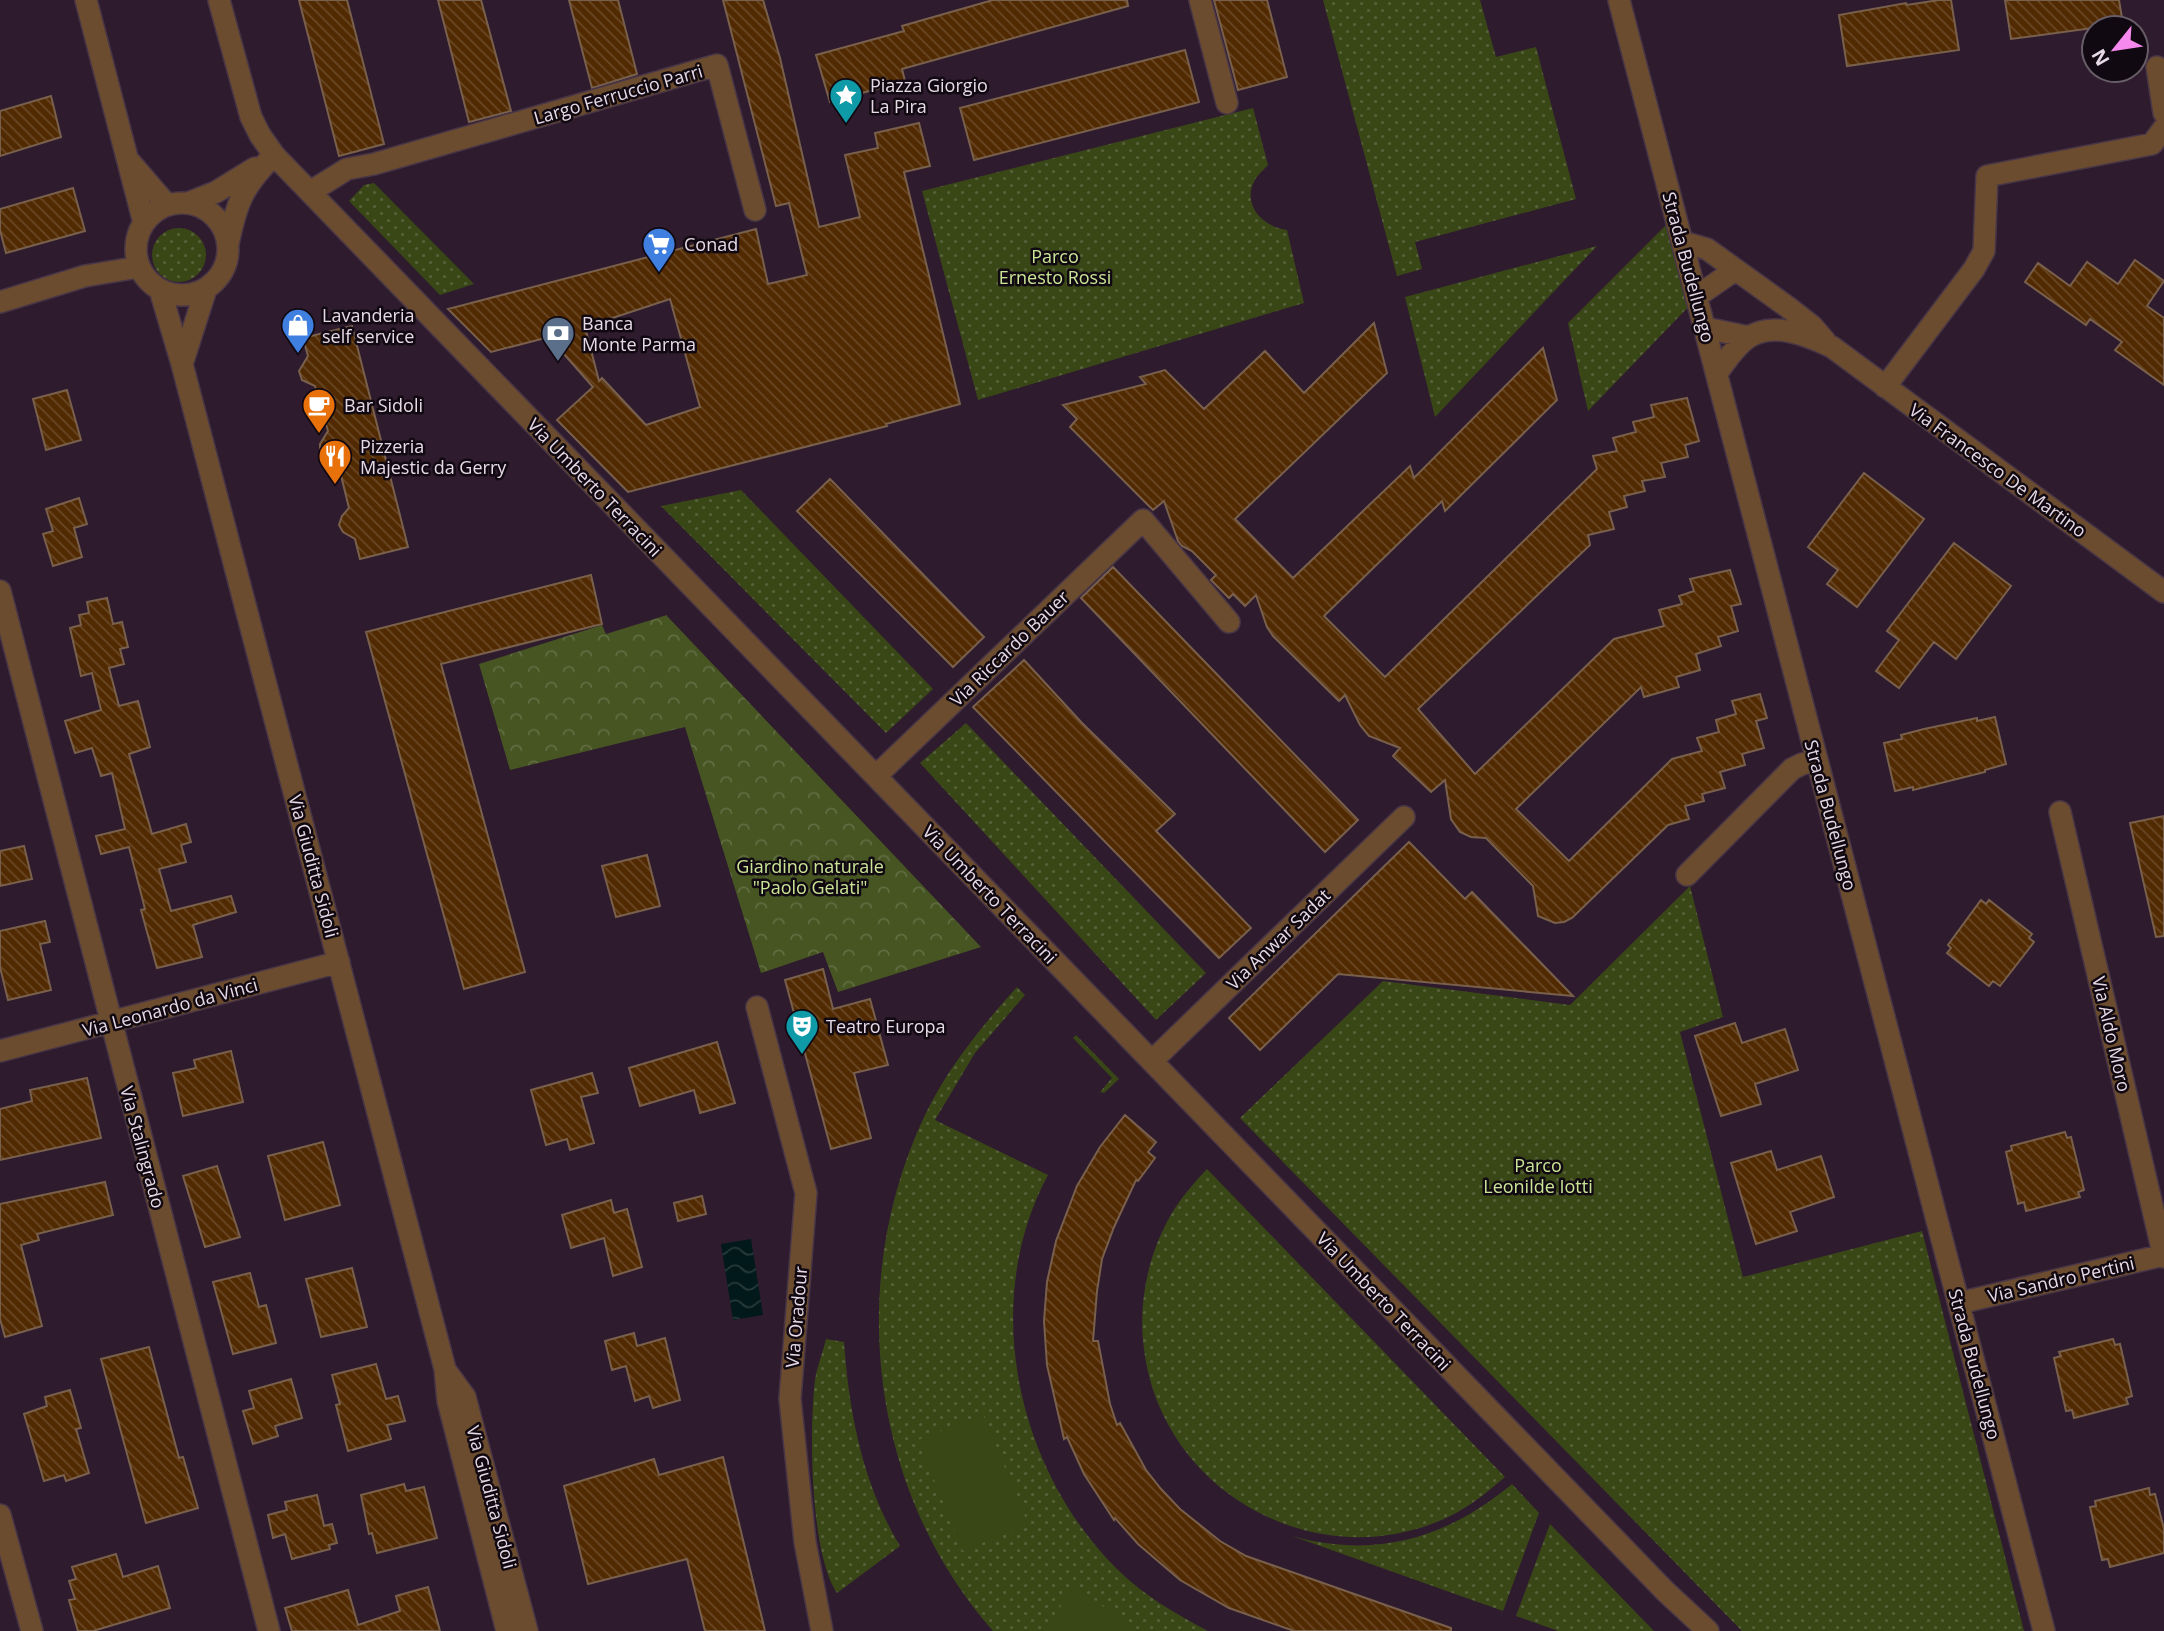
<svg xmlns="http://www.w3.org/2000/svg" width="2164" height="1631" viewBox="0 0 2164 1631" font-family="'Open Sans',sans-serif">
<defs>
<pattern id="green-dots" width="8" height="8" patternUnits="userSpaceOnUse" patternTransform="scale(1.75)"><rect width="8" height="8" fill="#394717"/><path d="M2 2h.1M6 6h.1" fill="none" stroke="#566139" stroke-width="1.8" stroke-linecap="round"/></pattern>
<pattern id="forest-crowns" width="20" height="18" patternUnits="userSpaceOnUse" patternTransform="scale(1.75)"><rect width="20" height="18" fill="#465522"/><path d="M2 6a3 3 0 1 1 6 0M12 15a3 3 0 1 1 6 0" fill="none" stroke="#616d42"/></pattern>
<pattern id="water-waves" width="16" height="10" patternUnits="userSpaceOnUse" patternTransform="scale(1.75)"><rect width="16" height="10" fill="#01191a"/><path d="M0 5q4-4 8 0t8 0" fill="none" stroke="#263a3b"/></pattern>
<pattern id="building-back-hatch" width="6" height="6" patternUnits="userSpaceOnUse" patternTransform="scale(1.75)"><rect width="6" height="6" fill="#512a01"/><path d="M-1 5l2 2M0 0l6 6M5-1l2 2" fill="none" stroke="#6a4826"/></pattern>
</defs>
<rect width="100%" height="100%" fill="#2e1b2d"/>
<path fill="url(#green-dots)" d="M1323 0H1480L1496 57 1536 47 1576 199 1415 242 1422 269 1397 276Z
M1253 108 1268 165C1264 169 1259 174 1256 178 1240 203 1262 227 1287 230L1304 303 978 400 922 191Z
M374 183 474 284 440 295 349 201 364 185Z
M1668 223 1694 301 1588 411 1568 323Z
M152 255a27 27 0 1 1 54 0a27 27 0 1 1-54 0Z
M1597 246 1435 417 1405 297Z
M741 490 933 689 886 733 661 506Z
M966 723 1206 973 1156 1020 920 763Z
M1690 886 1723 1017 1680 1032 1743 1277 1922 1231 2024 1631H1742L1240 1118 1383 981 1570 1005Z
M1017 987 1025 995 975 1053 935 1120 1048 1175C980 1301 1016 1468 1116 1568 1143 1595 1174 1613 1208 1631H993C870 1492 845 1282 925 1115 948 1067 982 1026 1017 987Z
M1076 1035 1119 1079 1104 1093 1100 1092 1112 1078 1073 1038Z
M1207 1169 1505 1477C1490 1490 1475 1502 1458 1512 1326 1583 1162 1496 1144 1349 1138 1305 1147 1259 1168 1220 1178 1201 1192 1185 1207 1169Z
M826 1339 844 1342C849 1413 863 1485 900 1546L837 1593C810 1553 809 1430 815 1380 817 1367 823 1352 826 1339Z
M1512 1484 1539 1513 1503 1611 1292 1536C1375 1559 1446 1539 1512 1484Z
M1550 1524 1654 1631H1558L1516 1616Z"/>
<path fill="url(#forest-crowns)" d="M667 615V616L981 947 838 992 823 952 761 973 685 727 510 770 479 664 602 625 606 634Z"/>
<path fill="#394717" d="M983 1414 1028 1524 963 1551 918 1440Z
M1076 1586 1136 1631H1042Z"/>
<path fill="url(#water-waves)" d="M751 1239 763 1315 733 1320 721 1244Z"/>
<path fill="url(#building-back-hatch)" stroke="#79604c" stroke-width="2" fill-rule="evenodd" d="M299 0H347L384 144 339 156Z
M438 0H481L511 111 469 122Z
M569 0H618L637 74 592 88Z
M723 0H763L780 58 819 227 860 217 845 155 878 148 875 133 919 123 930 166 904 172 960 404 886 424 887 426 628 492 557 420 593 387 549 337 491 352 448 309 756 229 768 284 807 275 789 203 776 206ZM670 299 700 407 646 425 602 378 599 381 585 327Z
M993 0H1127L1128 6 902 69 905 81 830 102 816 55 904 31 902 26Z
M1214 0H1267L1287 77 1238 90Z
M1939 0H1951L1959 50 1847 66 1839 15 1906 3 1907 5Z
M2005 0H2119L2123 24 2011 39Z
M1185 50 1199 102 974 160 960 108Z
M51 96 61 137 0 156V111Z
M73 188 85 231 6 253 0 230V209Z
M2135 260 2164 281 2147 306 2164 318V385L2115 350 2122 342 2090 319 2086 325 2025 282 2038 263 2070 286 2087 262 2118 284Z
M1374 323 1387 373 1235 519 1293 578 1410 466 1414 478 1543 348 1557 400 1445 511 1442 501 1324 616 1385 677 1597 469 1593 456 1617 451 1613 438 1636 432 1633 422 1654 417 1651 405 1687 398 1699 441 1685 445 1688 457 1661 463 1665 477 1642 481 1645 491 1624 496 1627 507 1609 512 1614 529 1588 535 1590 545 1418 709 1475 774 1614 639 1664 626 1659 610 1682 604 1679 596 1694 591 1690 579 1730 570 1741 604 1731 606 1738 631 1718 637 1721 646 1696 654 1700 670 1676 677 1679 687 1644 697 1641 687 1516 809 1569 861 1672 759 1702 751 1697 738 1719 732 1716 720 1736 714 1732 701 1760 694 1767 718 1756 721 1764 748 1742 754 1745 765 1720 772 1725 788 1702 794 1704 801 1685 806 1689 819 1668 825 1572 918 1564 922 1555 923 1538 916 1533 886 1486 838 1471 837 1460 832 1451 819 1445 780 1431 792 1393 756 1400 748 1369 736 1360 725 1345 695 1339 701 1273 636 1267 627 1256 595 1245 606 1233 594 1229 598 1211 580 1216 575 1192 551 1182 546 1178 541 1164 501 1153 510 1070 427 1077 419 1063 405 1146 384 1140 377 1165 370 1204 409 1265 351 1304 393Z
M352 326 408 547 360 559 355 539 343 532 339 525 342 516 349 508 338 463 326 459 320 451V444L328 431 315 386 302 380 299 371 308 356 303 338Z
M67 390 81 440 46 450 33 399Z
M1864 473 1924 519 1857 607 1827 584 1838 570 1808 547Z
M830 479 984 637 953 667 797 511Z
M79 498 87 524 74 528 82 557 53 566 43 534 53 531 46 509Z
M1954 543 2011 586 1956 659 1934 642 1899 688 1876 671 1899 640 1887 631Z
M1113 567 1358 820 1325 852 1081 598Z
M591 575 602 624 441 664 525 972 464 989 366 632Z
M107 598 113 624 122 622 128 647 120 649 124 664 109 668 119 706 138 701 150 747 129 754 152 834 186 824 191 842 181 845 186 862 159 869 171 911 231 896 236 912 193 925 202 957 157 968 141 910 145 909 129 847 101 854 96 836 125 829 112 773 101 776 92 748 75 753 65 721 101 710 92 673 81 676 70 628 81 625 79 615 89 613 87 602Z
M1024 660 1082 723 1175 814 1156 831 1251 928 1219 958 973 707Z
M1995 717 2006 764 1985 770V772L1913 790V787L1895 791 1884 743 1902 739 1901 735 1924 729 1977 718V721Z
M2164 816V936L2156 937 2130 823Z
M1409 842 1465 899 1472 892 1573 996 1338 974 1260 1050 1229 1018Z
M24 846 32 879 0 886V851Z
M647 855 660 906 616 917 602 866Z
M1981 900 1986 904 1989 900 2032 934 2029 938 2034 942 2000 986 1993 981 1989 986 1947 953 1951 948 1948 945Z
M45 921 50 942 40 944 51 990 8 1000 0 967V931Z
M823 969 833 1009 870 999 888 1065 854 1073 871 1138 831 1149 785 980Z
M1735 1023 1742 1043 1785 1029 1798 1070 1755 1084 1761 1104 1721 1116 1695 1036Z
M717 1042 735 1103 700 1113 694 1090 640 1106 629 1068Z
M231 1051 243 1102 183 1116 173 1073 196 1068 194 1060Z
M592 1073 598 1093 581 1097 594 1143 570 1150 567 1139 546 1145 531 1090Z
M87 1078 101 1138 0 1160V1109L32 1101 30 1090Z
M1125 1115 1156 1142 1148 1152 1155 1158 1138 1181 1136 1180 1114 1227 1102 1259 1097 1291 1093 1341H1098L1110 1404 1117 1425 1120 1423 1146 1470 1161 1489 1180 1509 1220 1541 1246 1556 1451 1628V1631H1294L1229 1608 1180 1580 1138 1544 1115 1518 1114 1520 1084 1474 1067 1437 1064 1439 1047 1365 1044 1321 1047 1282 1056 1241 1077 1186 1100 1147Z
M2065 1132 2067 1138 2071 1137 2084 1190 2078 1192 2080 1197 2026 1211 2024 1202 2018 1204 2006 1152 2012 1150 2011 1146Z
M323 1142 340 1205 285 1220 268 1156Z
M1771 1151 1777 1170 1821 1156 1834 1197 1790 1212 1797 1231 1756 1244 1731 1163Z
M217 1166 240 1237 205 1247 183 1176Z
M105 1182 113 1215 37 1234 39 1240 21 1245 42 1326 5 1337 0 1319V1204Z
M702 1196 706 1214 678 1221 674 1203Z
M611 1200 614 1213 627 1209 642 1267 613 1276 604 1238 571 1248 562 1215Z
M352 1268 367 1327 321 1337 306 1279Z
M250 1273 259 1307 266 1305 276 1343 233 1354 213 1282Z
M634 1333 637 1346 665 1338 680 1400 653 1408 649 1396 635 1401 626 1366 612 1370 605 1341Z
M2113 1339 2115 1345 2120 1344 2132 1396 2126 1398 2128 1404 2074 1418 2072 1410 2066 1411 2054 1358 2061 1356 2059 1352Z
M149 1347 179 1458 183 1457 198 1508 146 1523 101 1359Z
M376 1364 386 1399 398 1396 405 1421 387 1425 391 1439 348 1451 336 1405 340 1404 332 1375Z
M291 1379 302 1418 275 1426 278 1436 253 1444 243 1411 254 1408 249 1391Z
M70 1390 81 1428 76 1429 89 1473 66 1481 64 1475 44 1481 24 1414 47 1406 45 1397Z
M723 1457 765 1631H705L687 1559 588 1584 564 1486 654 1459 659 1475Z
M404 1484 406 1491 424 1487 437 1538 377 1553 372 1533 369 1534 361 1495Z
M2149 1488 2150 1495 2155 1494 2164 1529V1553L2110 1567 2108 1559 2102 1560 2090 1507 2096 1506 2095 1501Z
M317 1495 324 1526 332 1524 337 1543 329 1545 330 1549 292 1559 285 1534 273 1538 268 1515 287 1510 285 1502Z
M116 1554 123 1577 158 1566 170 1608 93 1631H78L69 1600 75 1599 69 1581 76 1579 72 1567Z
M428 1587 440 1631H292L285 1608 348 1590 358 1625 400 1611 396 1596Z"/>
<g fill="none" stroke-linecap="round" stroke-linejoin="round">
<defs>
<path id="minor" d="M86 0 144 223
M219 0 251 117 260 135 274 155 1665 1591 1708 1631
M1200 0 1227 103
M1619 0 2044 1631
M2157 67 2164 113
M130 162 167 205
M310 192 347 169 374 164 717 65 755 210
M188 203 216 192 255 168
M136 249a46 46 0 1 1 92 0a46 46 0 1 1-92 0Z
M1683 242 1707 249 1789 308 1812 326 1825 341
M228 244C237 201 243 186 274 155
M160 290 182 364 445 1369 448 1401 507 1631
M1696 297 1735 270
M0 302 85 276 139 267
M1705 328 1749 337
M182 364 206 289
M1717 373C1726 361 1734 348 1746 339 1771 320 1807 335 1832 347L2164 592
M1885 387 1974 269 1984 251 1987 176 2152 144 2164 128
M0 591 269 1631
M876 776 1143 520 1229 622
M2060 812 2164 1257
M1687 875 1792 769 1802 764 1817 760
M757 1007 806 1193 790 1399 805 1542 822 1631
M0 1051 339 962
M1152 1061 1404 817
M1959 1303 2164 1255
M446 1371 465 1397 527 1631
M0 1515 32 1631"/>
</defs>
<use href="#minor" stroke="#483647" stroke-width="24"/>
<use href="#minor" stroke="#6c4c2f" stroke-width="21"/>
</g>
<defs>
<symbol id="sight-pin" viewBox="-11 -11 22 30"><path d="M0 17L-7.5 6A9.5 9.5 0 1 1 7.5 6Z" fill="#0f9aa8" stroke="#110911"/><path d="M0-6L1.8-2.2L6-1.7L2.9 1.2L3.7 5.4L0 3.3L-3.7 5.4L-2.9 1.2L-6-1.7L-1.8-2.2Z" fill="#fff"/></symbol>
<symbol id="supermarket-pin" viewBox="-11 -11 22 30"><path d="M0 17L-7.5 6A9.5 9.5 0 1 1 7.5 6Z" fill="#3f7fe0" stroke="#110911"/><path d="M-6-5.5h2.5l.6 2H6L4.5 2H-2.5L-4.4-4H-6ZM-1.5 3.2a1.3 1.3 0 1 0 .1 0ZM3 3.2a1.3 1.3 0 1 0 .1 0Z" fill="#fff"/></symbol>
<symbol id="shop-pin" viewBox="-11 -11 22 30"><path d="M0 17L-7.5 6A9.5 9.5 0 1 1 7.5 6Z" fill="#3f7fe0" stroke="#110911"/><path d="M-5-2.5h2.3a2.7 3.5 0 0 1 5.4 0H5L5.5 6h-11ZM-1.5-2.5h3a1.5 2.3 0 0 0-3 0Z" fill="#fff"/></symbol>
<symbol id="bank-pin" viewBox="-11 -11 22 30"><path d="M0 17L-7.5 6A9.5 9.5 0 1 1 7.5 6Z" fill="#5c6f8a" stroke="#110911"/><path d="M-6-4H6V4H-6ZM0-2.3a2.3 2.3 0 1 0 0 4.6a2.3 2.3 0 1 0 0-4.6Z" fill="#fff"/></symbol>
<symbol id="cafe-pin" viewBox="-11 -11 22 30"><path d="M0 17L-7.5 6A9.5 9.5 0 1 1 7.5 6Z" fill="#e8710a" stroke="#110911"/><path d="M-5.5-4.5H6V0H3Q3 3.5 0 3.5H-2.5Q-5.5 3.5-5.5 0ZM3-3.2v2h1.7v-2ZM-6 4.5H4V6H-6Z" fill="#fff"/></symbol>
<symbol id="restaurant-pin" viewBox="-11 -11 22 30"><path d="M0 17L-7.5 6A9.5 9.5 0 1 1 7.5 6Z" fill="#e8710a" stroke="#110911"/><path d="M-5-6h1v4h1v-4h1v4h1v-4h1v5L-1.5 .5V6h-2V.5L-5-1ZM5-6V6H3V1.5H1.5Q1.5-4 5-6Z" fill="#fff"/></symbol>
<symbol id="theatre-pin" viewBox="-11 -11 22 30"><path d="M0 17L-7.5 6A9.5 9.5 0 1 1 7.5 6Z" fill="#0f9aa8" stroke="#110911"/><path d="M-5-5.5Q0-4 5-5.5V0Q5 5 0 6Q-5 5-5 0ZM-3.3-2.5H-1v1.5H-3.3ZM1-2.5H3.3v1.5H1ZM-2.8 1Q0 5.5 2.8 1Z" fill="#fff"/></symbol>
</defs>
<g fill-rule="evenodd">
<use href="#sight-pin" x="827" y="76" width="38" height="52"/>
<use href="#supermarket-pin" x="640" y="225" width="38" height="52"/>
<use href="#shop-pin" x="279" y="306" width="38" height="52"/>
<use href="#bank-pin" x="539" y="314" width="38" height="52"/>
<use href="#cafe-pin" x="300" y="386" width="38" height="52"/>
<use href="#restaurant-pin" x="316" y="437" width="38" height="52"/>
<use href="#theatre-pin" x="783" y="1007" width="38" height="52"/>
</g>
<g text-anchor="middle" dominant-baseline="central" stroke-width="5" stroke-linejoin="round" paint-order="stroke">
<g font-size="18" fill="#e7dae6" stroke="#110911" text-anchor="start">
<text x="870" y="85">Piazza Giorgio<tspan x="870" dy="21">La Pira</tspan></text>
<text x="684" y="244">Conad</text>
<text x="322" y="315">Lavanderia<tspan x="322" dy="21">self service</tspan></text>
<text x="582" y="323">Banca<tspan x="582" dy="21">Monte Parma</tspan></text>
<text x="344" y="405">Bar Sidoli</text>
<text x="360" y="446">Pizzeria<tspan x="360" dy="21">Majestic da Gerry</tspan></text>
<text x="826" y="1026">Teatro Europa</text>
</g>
<g font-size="18" fill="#e7dae6" stroke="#110911">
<text transform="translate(618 94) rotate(-16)">Largo Ferruccio Parri</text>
<text transform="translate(1689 267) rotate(75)">Strada Budellungo</text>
<text transform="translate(1998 470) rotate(36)">Via Francesco De Martino</text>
<text transform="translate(595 487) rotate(46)">Via Umberto Terracini</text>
<text transform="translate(1009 648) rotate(-44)">Via Riccardo Bauer</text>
<text transform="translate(1831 815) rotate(75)">Strada Budellungo</text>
<text transform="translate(314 866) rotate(75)">Via Giuditta Sidoli</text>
<text transform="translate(990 894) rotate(46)">Via Umberto Terracini</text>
<text transform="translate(1278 939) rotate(-44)">Via Anwar Sadat</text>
<text transform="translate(170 1007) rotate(-15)">Via Leonardo da Vinci</text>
<text transform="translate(2112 1034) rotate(77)">Via Aldo Moro</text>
<text transform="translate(143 1147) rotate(75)">Via Stalingrado</text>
<text transform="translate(2061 1279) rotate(-13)">Via Sandro Pertini</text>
<text transform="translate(1384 1301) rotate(46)">Via Umberto Terracini</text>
<text transform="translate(796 1317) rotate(-85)">Via Oradour</text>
<text transform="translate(1975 1364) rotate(75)">Strada Budellungo</text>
<text transform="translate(492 1497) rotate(75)">Via Giuditta Sidoli</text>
</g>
<g font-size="18" fill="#cae595" stroke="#110911">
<text x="1055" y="256">Parco<tspan x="1055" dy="21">Ernesto Rossi</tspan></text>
<text x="810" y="866">Giardino naturale<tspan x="810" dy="21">"Paolo Gelati"</tspan></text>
<text x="1538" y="1165">Parco<tspan x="1538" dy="21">Leonilde Iotti</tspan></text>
</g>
</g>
<g transform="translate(2115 49) rotate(240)"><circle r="33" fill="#110911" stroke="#675d66" stroke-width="2"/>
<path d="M0-5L12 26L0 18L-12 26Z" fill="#f689ed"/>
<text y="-10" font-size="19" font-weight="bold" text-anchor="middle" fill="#e7dae6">N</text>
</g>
</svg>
